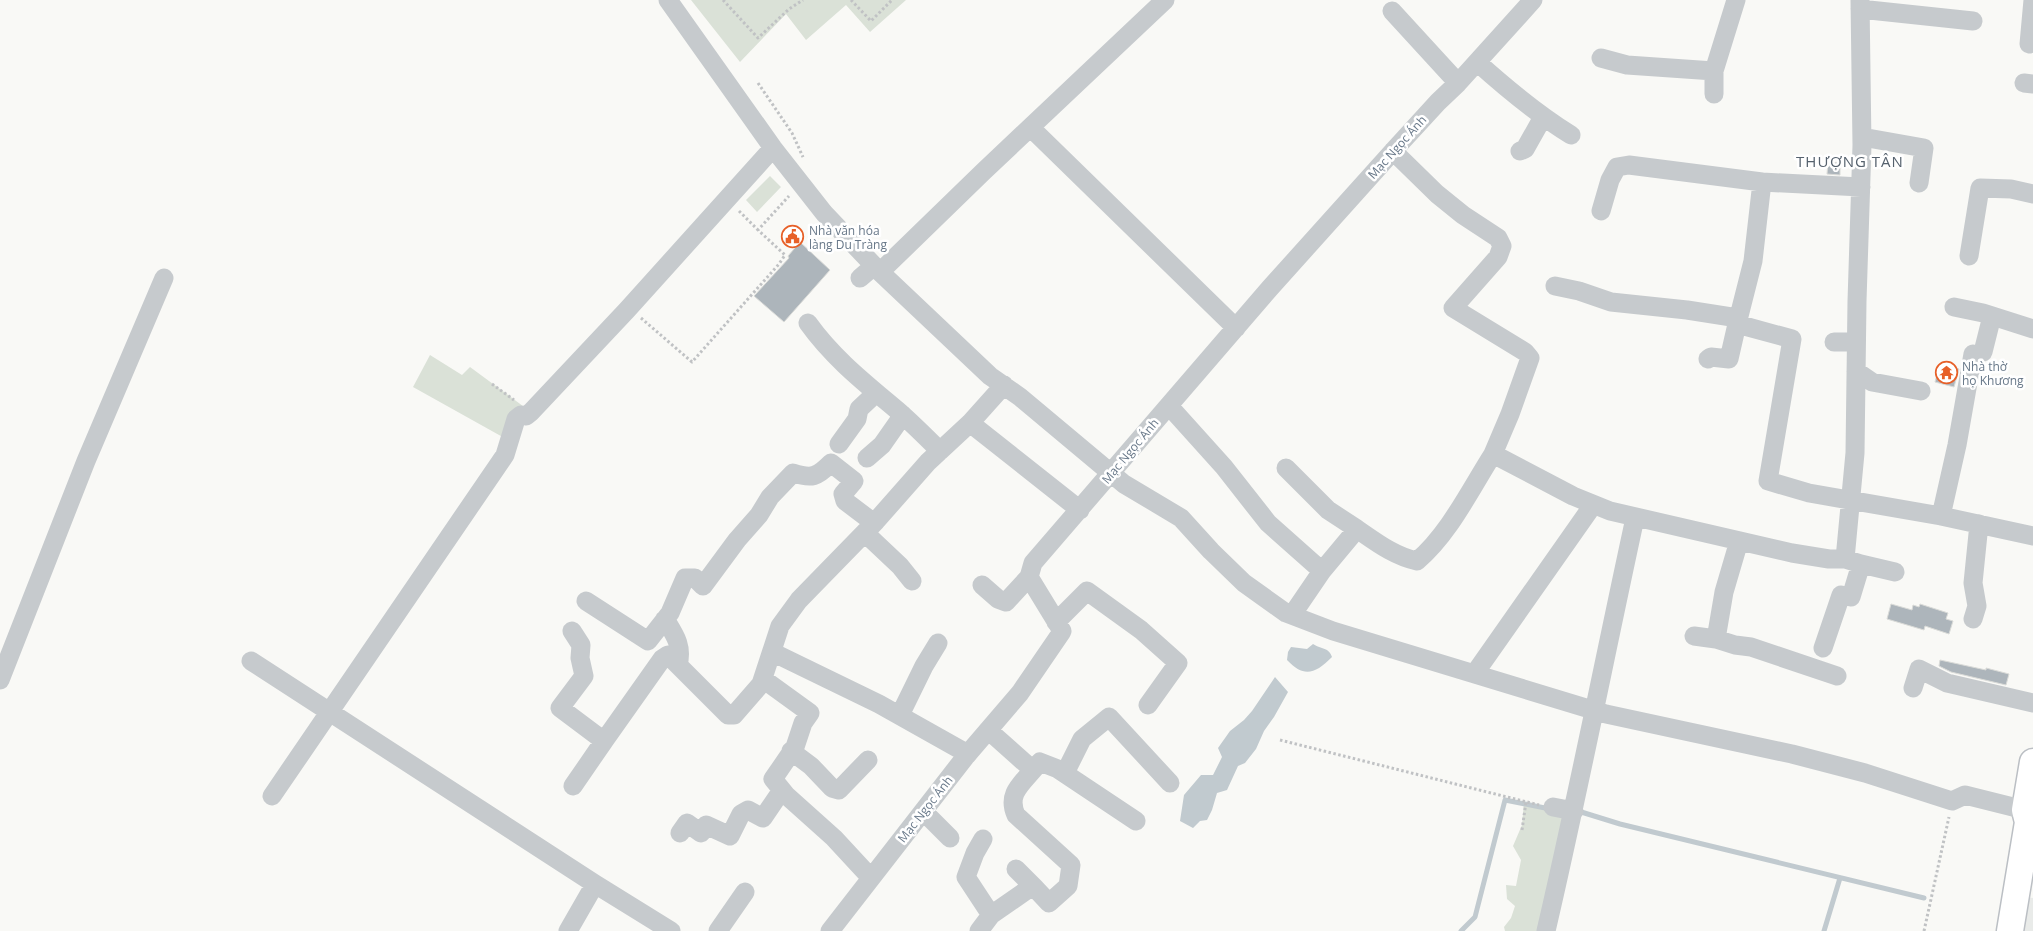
<svg xmlns="http://www.w3.org/2000/svg" width="2033" height="931" viewBox="0 0 2033 931" font-family="'Open Sans',sans-serif">
<rect width="100%" height="100%" fill="#f9f9f6"/>
<path fill="#e9ebe9" d="M2016 896 2033 898V931H2010Z"/>
<path fill="#dae1d7" d="M691 0H906L870 32 846 5 806 40 786 14 740 62Z
M770 176 781 187 757 212 746 200Z
M430 355 462 375 470 367 531 412 508 440 413 387Z
M1524 802 1574 811 1552 931H1505L1504 927 1511 918 1515 906 1507 899 1506 885 1516 886 1521 860 1513 846 1522 825Z"/>
<path fill="#c1cacf" d="M1313 644C1320 649 1329 647 1332 657 1315 674 1304 678 1287 660L1288 652 1291 647 1307 649Z
M1275 677 1288 692 1274 717 1264 731 1256 749 1245 763 1238 766 1227 790 1217 793 1212 810 1207 820 1200 821 1193 828 1180 821 1184 795 1201 775H1213L1222 757 1218 748 1230 731 1244 720 1252 711Z"/>
<g fill="none" stroke-linecap="round" stroke-linejoin="round">
<path stroke="#c1cacf" stroke-width="5" d="M1578 811 1620 824 1924 898
M1461 931 1475 917 1505 800 1550 809
M1824 931 1840 878"/>
</g>
<path fill="#adb5bb" stroke="#dadbd8" d="M1828 162 1840 163V175L1827 174Z
M800 242 830 270 784 322 754 296 789 258 788 256Z
M1940 364 1959 369 1954 387 1935 382Z
M1891 604 1912 610 1913 605 1919 607 1920 604 1948 613 1946 619 1953 621 1949 634 1925 626 1924 630 1887 619Z
M1940 660 1986 670V668L2009 674 2006 685 1951 672 1939 666Z"/>
<g fill="none" stroke-linecap="round" stroke-linejoin="round">
<defs>
<path id="secondary" d="M2010 931 2028 822 2025 810 2033 762"/>
</defs>
<use href="#secondary" stroke="#bbbfc4" stroke-width="29"/>
<path stroke="#c0c2c4" stroke-width="3" stroke-dasharray="2.5 2.5" stroke-linecap="butt" d="M723 0 758 38 789 9 803 0
M851 0 871 21 892 0
M758 83 792 133 803 157
M739 211 758 230
M641 318 692 362 779 264 785 255 758 230 789 196
M492 384 514 400
M1280 740 1539 805
M1522 830 1526 802
M1924 931 1949 817"/>
<path stroke="#c6cacd" stroke-width="19" d="M668 0 773 148 824 213 880 272 990 376 1020 397 1124 484 1181 518 1211 551 1244 583 1286 613 1333 631 1606 714 1792 754 1865 773 1952 801 1965 795 2025 810
M1860 9 1973 21
M1392 11 1458 83
M2029 44 2033 0
M1601 58 1627 65 1714 71 1736 0
M1477 62C1507 89 1537 114 1571 135
M1714 71V94
M2024 83 2033 84
M1031 128 1236 328
M1862 137 1924 148 1919 183
M1393 151 1437 194 1463 215 1498 238 1502 246 1498 257 1453 308 1525 352 1530 358 1510 414 1493 454 1573 496 1610 511 1792 553 1829 559H1845L1855 453 1857 301 1862 145 1860 0
M1520 151 1525 149 1543 117
M1861 187 1762 182 1753 261 1737 324 1792 339 1768 481 1809 493 1941 516 2033 536
M1601 211 1610 180 1617 167 1629 165 1762 182
M1969 256 1980 188 2011 189 2033 194
M880 272 984 171 1165 0
M860 278 874 266
M1555 286 1579 291 1611 302 1687 310 1738 318
M1954 307 1983 313 2033 329
M808 323C833 358 865 383 897 410 912 423 926 437 940 451
M1834 342H1856
M1983 352 1992 316
M1708 359 1711 357 1729 359 1737 324
M1856 371 1872 382 1921 391
M1170 407 1224 467 1268 523 1322 571 1357 529C1376 542 1394 556 1417 561 1449 534 1470 490 1493 454
M970 423 1080 510
M839 444 857 419 859 409 875 394
M867 458 882 445 903 415
M1286 468 1328 510 1357 529
M1941 516 1957 445 1973 354
M865 533 900 566 912 581
M1739 541 1724 592 1716 639 1735 645 1751 647 1837 676
M1861 564 1895 572
M982 585 998 599 1006 602 1029 577
M586 601 648 641 670 613 685 578H695L703 586 737 540 759 515 770 497 793 473C812 479 817 477 831 463L854 481 843 494 845 501 874 523
M1292 615 1322 571
M665 619C675 635 683 646 678 665
M1973 619 1977 606 1973 583 1979 524
M1056 622 1087 591 1141 630 1178 663 1148 705
M572 631 581 645 580 658 584 676 560 708 604 741 662 659 668 655 728 715H734L761 684 780 626 799 600 876 521 928 462 970 423 1004 385
M1694 636 1716 639
M1823 648 1841 595 1851 597 1861 564 1845 559
M772 652 879 704 968 754
M251 661 595 884 671 931
M1475 673 1593 505
M763 679 810 713 803 723 795 747 773 779 786 795 834 838 871 878
M0 680 86 461 164 278
M1913 688 1919 669 1947 683 2033 703
M900 715 924 666 938 643
M791 751 811 766 832 788 839 790 868 760
M1033 770 1040 762 1058 769 1136 821
M1065 773 1082 739 1109 717 1170 783
M573 786 604 741
M272 796 505 455 516 419 521 415 526 416 531 412 627 310 773 148
M1553 807 1574 811
M924 812 950 838
M680 833 687 823 701 833 706 825 730 836 741 814 748 810 763 818 782 790
M983 839 975 853 966 877 991 915 1027 890 1035 888 1049 903 1068 886 1071 865 1016 815C1007 795 1020 785 1033 770L988 730
M1016 869 1035 888
M568 931 595 884
M718 931 745 892
M830 931 966 756 1020 693 1061 633 1062 631 1029 577 1033 563 1270 288 1394 150 1438 102 1458 83 1533 0
M979 931 991 915
M1546 931C1578 794 1605 656 1635 518"/>
<use href="#secondary" stroke="#fff" stroke-width="26"/>
</g>
<defs>
<symbol id="civic-ring" viewBox="-11 -11 22 22"><circle r="9.5" fill="#fff" stroke="#e76028" stroke-width="1.5"/><path d="M-.6-6.5H3V-4.5H.6V-3L4-1V1h2V6H-6V1h2V-1L-.6-3ZM-1.2 2.5V6h2.4V2.5Z" fill="#e76028"/></symbol>
<symbol id="temple-ring" viewBox="-11 -11 22 22"><circle r="9.5" fill="#fff" stroke="#e76028" stroke-width="1.5"/><path d="M0-6L5-2H3V0L6.5 2.5H4V6H1.5V3h-3V6H-4V2.5H-6.5L-3 0V-2H-5Z" fill="#e76028"/></symbol>
</defs>
<g fill-rule="evenodd">
<use href="#civic-ring" x="780" y="224" width="25" height="25"/>
<use href="#temple-ring" x="1934" y="360" width="25" height="25"/>
</g>
<g text-anchor="middle" dominant-baseline="central" stroke-width="5" stroke-linejoin="round" paint-order="stroke">
<g font-size="12" fill="#677788" stroke="#fff">
<text transform="translate(1397 147) rotate(-48)">Mạc Ngọc Ánh</text>
<text transform="translate(1130 451) rotate(-50)">Mạc Ngọc Ánh</text>
<text transform="translate(925 809) rotate(-52)">Mạc Ngọc Ánh</text>
</g>
<g font-size="12" fill="#677788" stroke="#fff" text-anchor="start">
<text x="809" y="230">Nhà văn hóa<tspan x="809" dy="14">làng Du Tràng</tspan></text>
<text x="1962" y="366">Nhà thờ<tspan x="1962" dy="14">họ Khương</tspan></text>
</g>
<g font-size="15" letter-spacing="1" fill="#55616d" stroke="#fff">
<text x="1850" y="161">THƯỢNG TÂN</text>
</g>
</g>
</svg>
